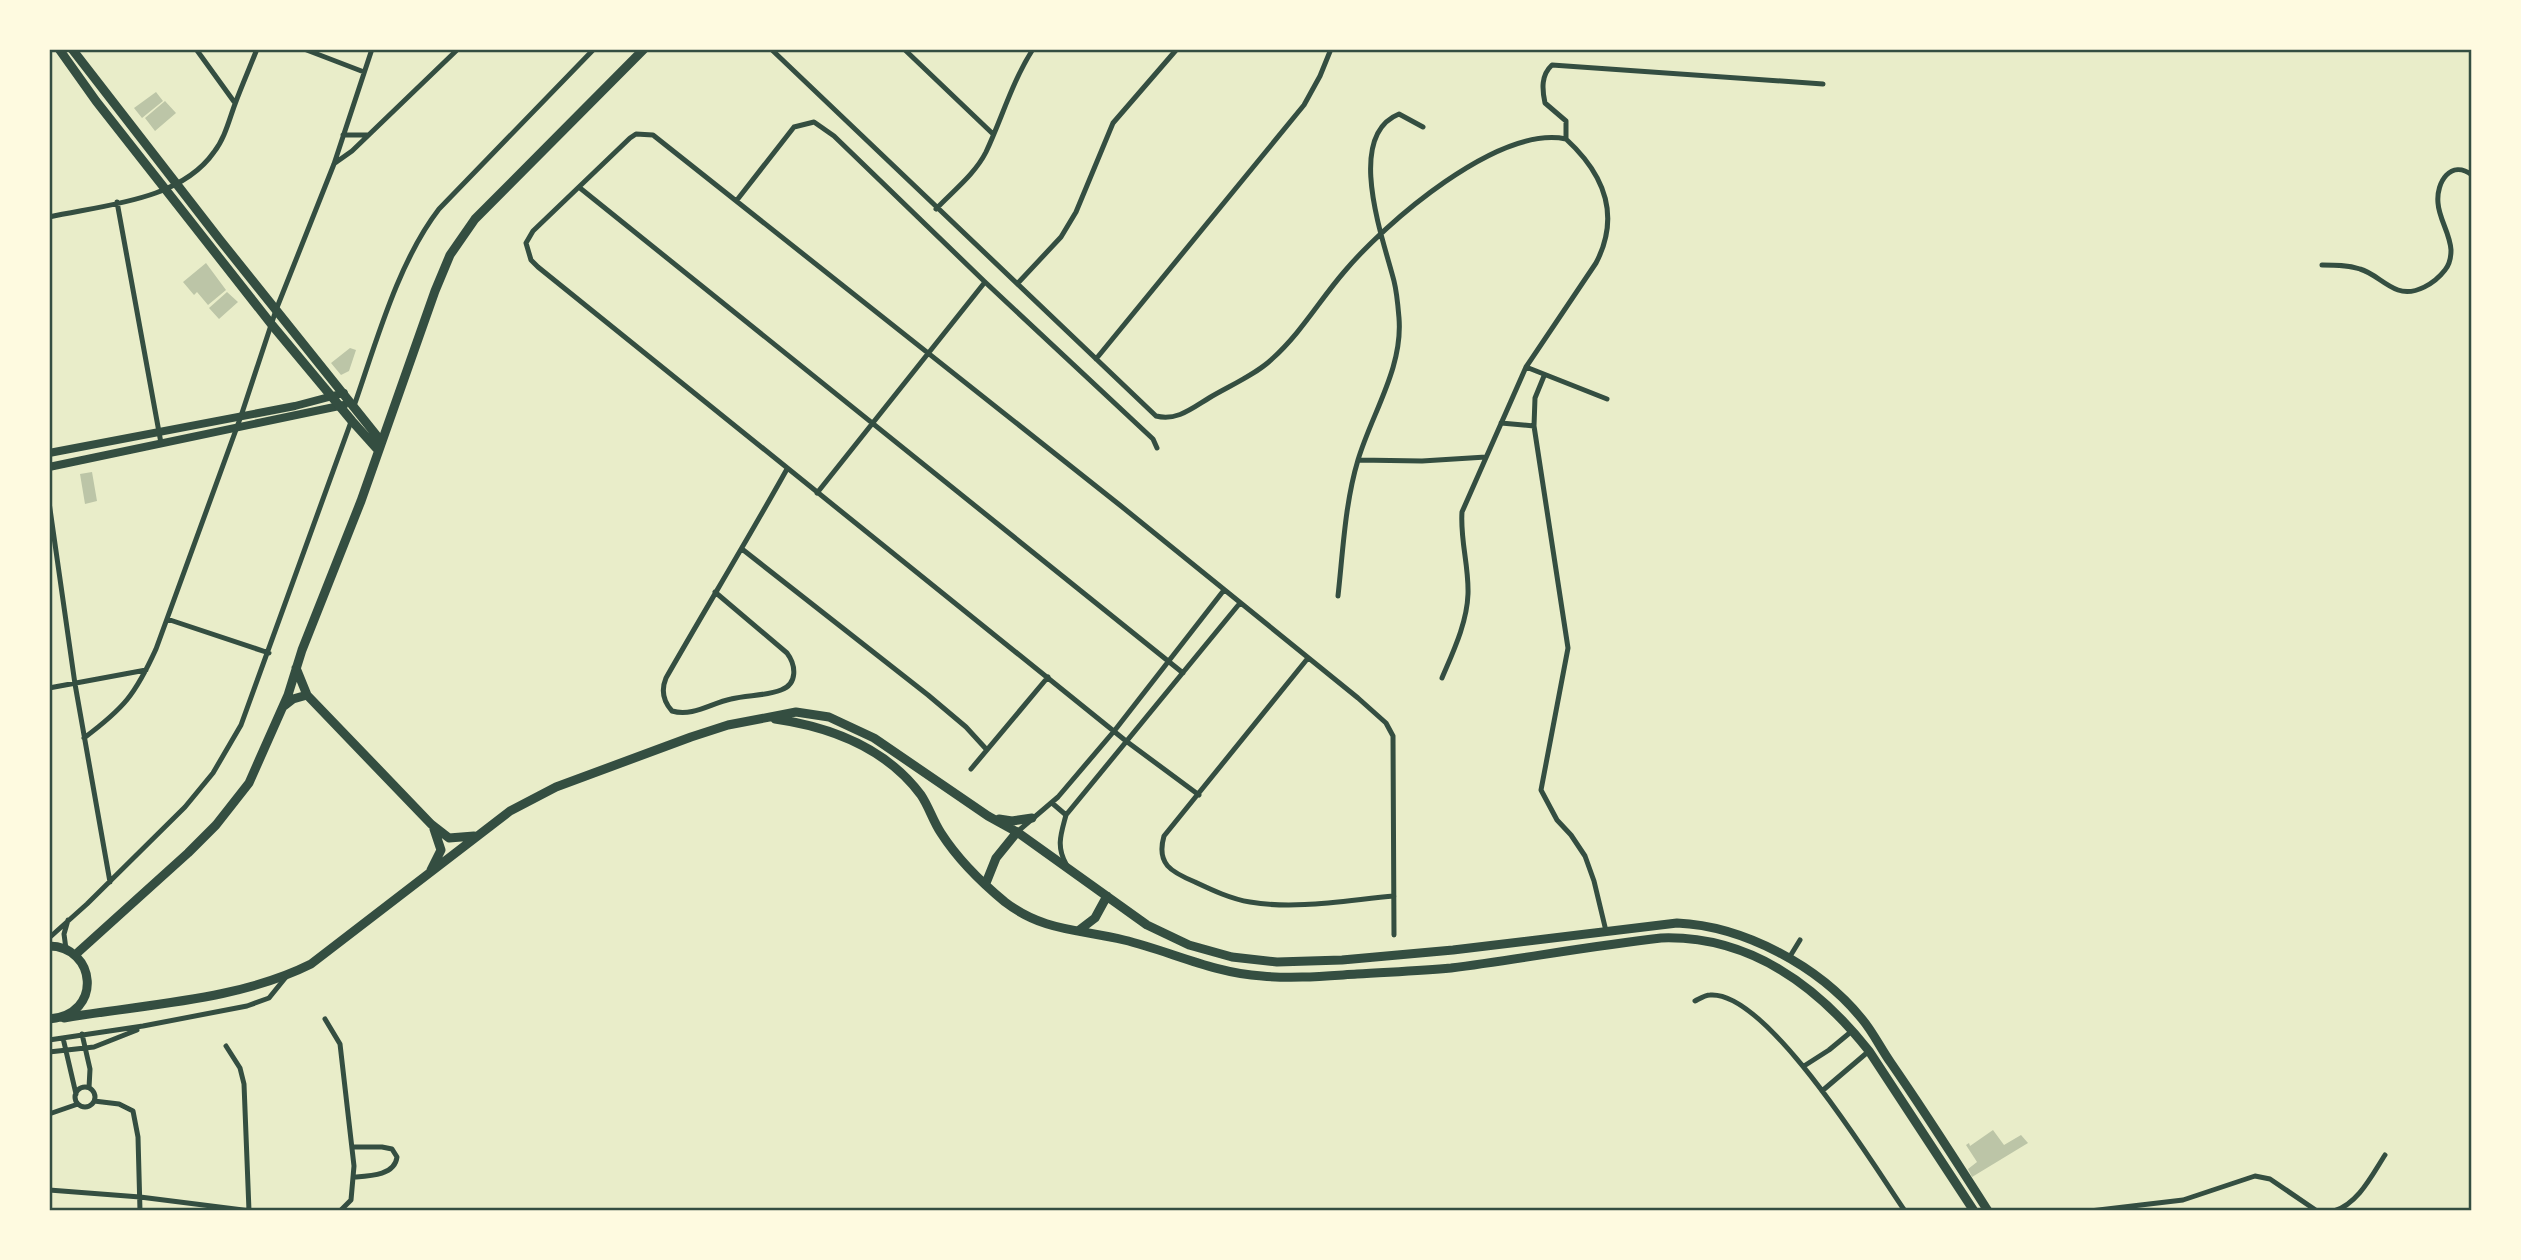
<svg xmlns="http://www.w3.org/2000/svg" width="2521" height="1260" viewBox="0 0 2521 1260" font-family="'Public Sans',sans-serif">
<rect width="100%" height="100%" fill="#e9edc9"/>
<path fill="#bcc5a7" d="M156 92 163 101 142 118 134 108Z
M165 101 176 113 155 131 145 118Z
M206 263 226 290 208 305 197 292 194 295 183 282Z
M227 292 238 302 219 319 209 308Z
M350 348 356 350 349 371 341 375 331 363Z
M92 472 97 501 85 504 80 474Z
M1993 1130 2004 1145 2021 1135 2028 1143 1972 1177 1968 1169 1977 1162 1966 1145 1969 1143 1970 1146Z"/>
<g fill="none" stroke-linecap="round" stroke-linejoin="round">
<path stroke="#344e41" stroke-width="5" d="M196 49 235 103
M304 49 364 72
M771 49 1156 416C1177 421 1191 409 1209 398 1229 386 1255 375 1272 359 1301 333 1319 301 1344 272 1385 223 1498 125 1566 139
M904 49 993 134
M343 135H367
M1566 139V121L1545 103C1542 89 1541 75 1552 65L1823 84
M335 163 352 151 458 49
M580 188 1183 673
M737 200 794 127 814 122 834 136 985 282 1153 439 1157 448
M117 202 161 443
M936 209C953 191 975 174 986 152 1002 118 1012 82 1033 49
M49 217C103 205 180 201 214 152 225 138 229 120 235 104 242 85 250 67 257 49
M2322 265C2335 265 2348 265 2360 269 2374 273 2384 285 2398 290 2415 296 2435 283 2445 270 2450 264 2451 257 2451 250 2450 233 2439 219 2438 203 2436 182 2451 159 2472 175
M1018 283 1061 237 1076 212 1113 123 1177 49
M1096 359 1304 105 1320 76 1331 49
M1526 367 1607 399
M1544 376 1535 398 1534 426 1568 648 1541 790 1557 820 1571 835 1585 856 1594 881 1606 931
M354 406C376 343 398 262 439 209L594 49
M1501 423 1534 426
M1358 460 1422 461 1486 457
M817 493 985 282
M49 502 75 684 110 882
M742 549 928 695 966 727 987 750
M715 592 787 653C796 665 798 684 781 690 766 696 747 695 731 699 711 703 693 717 672 711 663 701 661 690 666 678 706 608 748 539 787 469
M1338 596C1343 551 1345 503 1358 460 1372 413 1403 368 1399 318 1398 306 1397 293 1394 281 1384 241 1344 136 1399 114L1423 127
M167 619 269 653
M1308 658 1164 836C1156 864 1171 872 1195 882 1212 890 1231 899 1250 902 1296 910 1348 900 1394 896
M1442 678C1453 652 1467 623 1468 594 1469 566 1460 540 1462 512L1526 367 1596 263C1621 215 1604 174 1566 139
M49 688 146 670
M84 738C124 708 135 695 156 649L241 416 276 310 334 164 372 49
M971 769 1048 677
M1199 795 1126 741 538 267 531 260 526 243 533 231 630 138 636 134 653 135 1121 506 1358 698 1386 723 1393 736 1394 935
M1052 803 1066 815
M1017 832 1058 797 1115 730 1224 590
M1066 864C1056 846 1061 834 1066 815L1240 603
M49 938 87 904 185 807 213 773 241 725 352 419
M66 949 64 934 68 920
M1789 958 1800 940
M1695 1001C1699 999 1705 995 1710 995 1767 990 1874 1166 1905 1211
M325 1019 340 1044 354 1166 351 1200 340 1211
M82 1034 90 1069 89 1088
M63 1038 76 1094
M49 1040 143 1026 247 1006 269 998 286 977
M226 1046 240 1068 244 1084 249 1211
M49 1052 94 1047 137 1030
M1804 1066 1829 1050 1852 1031
M75 1097a10 10 0 1 1 20 0a10 10 0 1 1-20 0Z
M1822 1091 1869 1051
M94 1101 119 1104 133 1111 138 1137 140 1211
M49 1114 78 1104
M353 1147H382L392 1149 397 1157C395 1175 371 1176 355 1177
M49 1190 140 1197 251 1211
M2090 1211 2183 1200 2255 1176 2270 1179 2317 1211
M2334 1211C2358 1204 2372 1175 2385 1155"/>
<path stroke="#344e41" stroke-width="8" d="M49 453 295 406 344 393
M49 467 344 405"/>
<path stroke="#344e41" stroke-width="9" d="M59 49 96 101 272 325 352 421 378 450
M72 49 220 240 381 441
M296 668 307 695 431 824 449 838 474 836
M284 706 293 699 307 695
M775 719C831 727 886 748 921 795 929 807 933 821 941 833 957 858 982 883 1005 902 1044 932 1080 929 1124 940 1170 951 1213 973 1262 976 1293 979 1325 976 1357 974 1388 972 1420 971 1451 968 1521 959 1590 946 1661 938 1748 935 1817 985 1869 1051L1974 1211
M999 819 1012 821 1032 818
M431 870 441 850 434 829
M986 883 996 858 1017 832
M1078 931 1095 918 1107 896
M49 946C96 946 104 1015 49 1019
M75 955 188 853 216 825 249 783 288 695 302 650 361 501 435 291 450 255 475 219 644 49
M64 1018C145 1004 237 1001 311 964L510 811 556 787 691 737 728 725 796 712 829 717 874 738 988 816 1017 832 1147 925 1189 945 1232 957 1277 962 1342 960 1453 950 1677 923C1744 926 1819 966 1862 1019 1873 1032 1881 1049 1891 1063 1925 1112 1956 1161 1988 1211"/>
</g>
<rect width="2521" height="1260" fill="none" stroke="#fefae0" stroke-width="102"/>
<rect x="51" y="51" width="2419" height="1158" fill="none" stroke="#344e41" stroke-width="2.5"/>
</svg>
